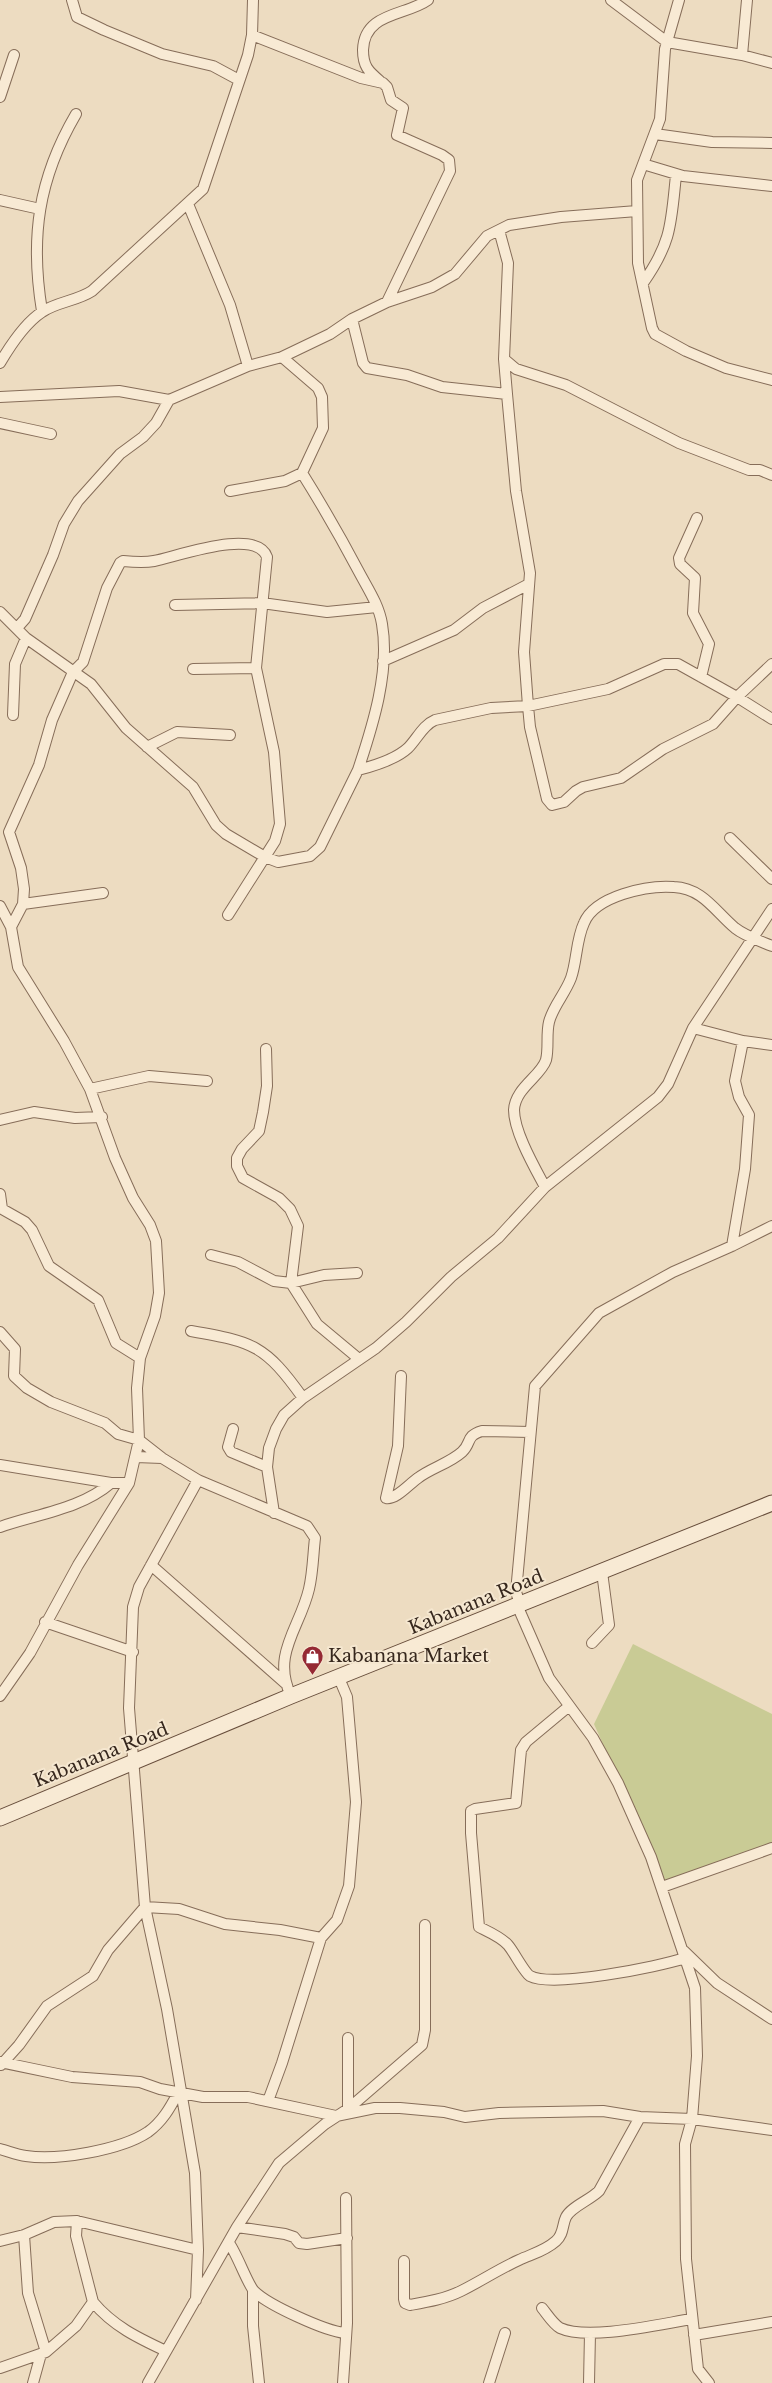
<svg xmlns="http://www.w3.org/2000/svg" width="772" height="2383" viewBox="0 0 772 2383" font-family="'Libre Baskerville',serif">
<rect width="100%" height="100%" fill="#eddcc1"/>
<path fill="#c9cb95" d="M633 1644 772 1714V1843L666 1885 594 1724Z"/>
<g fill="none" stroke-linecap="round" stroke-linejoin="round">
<defs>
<path id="street" d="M72 0 77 17 104 30 162 54 213 66 239 80
M611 0 667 42 742 55 772 63
M679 0 665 49 660 119 637 180 638 263 652 328 655 334 686 351 726 368 772 380
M252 35 361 78 383 83 387 87 391 100 403 108 397 135 442 155 449 160 450 171 387 302
M742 55 747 0
M380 81C368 71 363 66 363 50 364 12 406 16 428 0
M0 97 14 55
M655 134 712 142 772 143
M643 164 683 176 772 186
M0 200 40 209
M188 204 230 305 248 366
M499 230 508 263 504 359 507 394 516 491 530 573 524 652 528 706 530 727 547 799 552 805 564 802 576 791 583 787 621 778 663 749 713 724 737 697 772 664
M643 283C672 242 671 223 676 175
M42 311C30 238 38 179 76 114
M352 319 363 363 367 368 407 375 442 387 507 394
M504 359 516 369 566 385 679 443 749 470H760L772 475
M0 363C10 346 25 323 42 312 56 302 77 301 92 291L203 189 248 55 252 35 253 0
M0 397 119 391 169 400 248 366 282 357 330 334 352 319 387 302 432 287 455 274 487 236 509 225 561 217 637 211
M0 423 51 434
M302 473C322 505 341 538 359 572 368 589 379 605 382 624 390 671 373 725 358 770
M230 491 285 481 302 473 323 428 322 397 318 388 282 357
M697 518 679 558 680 564 695 578 693 613 709 644 701 677
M175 605 262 603 327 612 377 607
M0 612 26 638 91 684 126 728 193 787 216 825 226 834 265 857 278 862 310 856 320 847 358 770C374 766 396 759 408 748 417 739 423 725 435 720L491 708 528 706 608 689 664 664H678L737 697 772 719
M17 628 25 619 53 555 64 524 78 501 120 454 143 437 156 423 169 400
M383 661 454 630 483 608 527 585
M193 669 256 668
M13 715 15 664 26 638
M147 747 177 732 230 735
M730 838 772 879
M23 904 103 893
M0 906 11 927 18 967 64 1041 90 1089 115 1158 133 1198 150 1225 156 1241 159 1293 155 1316 140 1358 137 1388 139 1440 129 1483 78 1565 30 1653 0 1696
M11 927 23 904 24 889 21 868 9 832 39 765 52 720 73 672 83 662 107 588 120 563 123 561C133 562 144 563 154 561 176 557 256 527 267 557L256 668 274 752 280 824 275 841 228 915
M693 1028 743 1041 772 1045
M266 1049 267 1086 263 1112 259 1131 242 1149 237 1158V1166L243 1178 279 1198 290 1209 298 1226 291 1283 317 1324 359 1359
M90 1089 149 1076 207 1081
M0 1120 34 1112 75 1118 102 1117
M545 1187C535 1168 514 1132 514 1110 515 1088 541 1076 546 1060 549 1048 546 1034 549 1022 553 1006 565 994 571 978 577 961 576 940 584 923 595 896 647 885 674 887 702 888 715 911 735 928 745 936 760 941 772 946
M0 1194 2 1209 25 1222 32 1230 49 1266 98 1300 116 1343 140 1358
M732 1246 745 1169 749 1115 739 1097 735 1081 743 1041
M211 1255 238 1262 274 1281 291 1283 324 1275 357 1273
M191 1331C254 1342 265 1345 303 1398
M0 1332 15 1349 14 1376 27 1388 51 1402 105 1423 118 1434 139 1440 162 1458 198 1480 307 1526 315 1538C313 1555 313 1572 309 1589 300 1628 271 1654 291 1696
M401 1376 398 1446 386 1498C396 1500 409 1484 418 1478 431 1468 450 1463 462 1452 472 1443 465 1436 482 1431L530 1432
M233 1429 228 1447 231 1452 267 1467
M136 1457 162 1458
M0 1465 111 1483H129
M274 1513 267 1467 269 1448 276 1429 284 1415 303 1398 376 1348 406 1322 451 1277 498 1238 545 1187 658 1097 668 1084 693 1028 772 909
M0 1527C37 1514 81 1509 111 1483
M151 1565 285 1683
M520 1604 516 1592 535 1386 599 1313 673 1272 732 1246 772 1226
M517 1605 549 1678 593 1738 618 1783 651 1857 695 1988 697 2056 692 2119 685 2144 686 2259 698 2369 709 2383
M45 1622 133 1652
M592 1643 609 1625 602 1572
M568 1707 526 1742 521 1750 516 1803 475 1809 471 1811V1833L479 1927C489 1932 501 1937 508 1945 514 1952 524 1972 530 1976 552 1988 658 1967 685 1958
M662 1887 772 1848
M684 1951 717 1983 772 2019
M0 2062 72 2077 140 2082 160 2089 203 2097H248L336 2116 375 2108H400L444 2112 465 2117 499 2113 603 2111 640 2117 692 2119 772 2130
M1 2065 19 2045 47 2006 93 1976 108 1950 145 1907 179 1909 225 1924 280 1930 321 1938
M268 2101 282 2063 321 1938 337 1920 349 1886 356 1802 347 1697 339 1678
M348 2109V2038
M0 2149C8 2151 17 2155 26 2156 57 2161 121 2150 148 2132 162 2122 170 2108 178 2093
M77 2221 76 2236 93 2302C113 2326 138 2338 166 2351
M237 2227 285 2234 294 2237 299 2243 307 2244 347 2238
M24 2235 28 2293 46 2352
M0 2241 24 2235 54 2222 77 2221 198 2250
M229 2243C237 2254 248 2285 254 2291 268 2305 325 2331 345 2333
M404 2261V2299L405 2303 410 2305C427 2302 445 2299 461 2291 481 2281 499 2269 519 2260 532 2254 545 2251 556 2241 564 2234 562 2225 566 2217 571 2207 590 2200 599 2191L640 2117
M253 2290V2326L259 2383
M196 2300 198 2250 195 2173 167 2009 145 1907 129 1708 133 1607 139 1587 198 1480
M542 2308C547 2314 553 2324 560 2328 588 2341 660 2324 692 2319
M694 2335 772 2322
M0 2368 46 2352 76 2326 93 2302
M33 2383 41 2354
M148 2383 237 2227 279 2163 325 2124 348 2109 422 2045 425 2030V1925
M343 2383 347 2323 346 2198
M489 2383 505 2333
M589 2383 590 2333"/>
<path id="secondary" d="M0 1818 291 1696 772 1503"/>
</defs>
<use href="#street" stroke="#866d59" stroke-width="12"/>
<use href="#secondary" stroke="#684e3c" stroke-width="17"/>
<use href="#street" stroke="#f8ead4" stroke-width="10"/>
<use href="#secondary" stroke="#f8ead4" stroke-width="15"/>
</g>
<defs>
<symbol id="shop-pin" viewBox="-11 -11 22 30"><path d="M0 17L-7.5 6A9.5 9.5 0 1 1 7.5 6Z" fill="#952934" stroke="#f5e7d0"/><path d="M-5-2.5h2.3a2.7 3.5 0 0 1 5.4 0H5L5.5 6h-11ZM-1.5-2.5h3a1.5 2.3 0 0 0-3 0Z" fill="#fff"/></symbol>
</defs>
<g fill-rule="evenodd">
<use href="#shop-pin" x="300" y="1644" width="25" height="34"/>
</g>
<g text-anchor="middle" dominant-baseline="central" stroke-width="4" stroke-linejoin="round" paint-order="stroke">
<g font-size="18" fill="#36271d" stroke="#f5e7d0">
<text transform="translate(476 1602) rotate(-22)">Kabanana Road</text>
<text transform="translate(101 1755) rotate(-22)">Kabanana Road</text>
</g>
<g font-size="18" fill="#36271d" stroke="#f5e7d0" text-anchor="start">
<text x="328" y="1656">Kabanana Market</text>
</g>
</g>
</svg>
